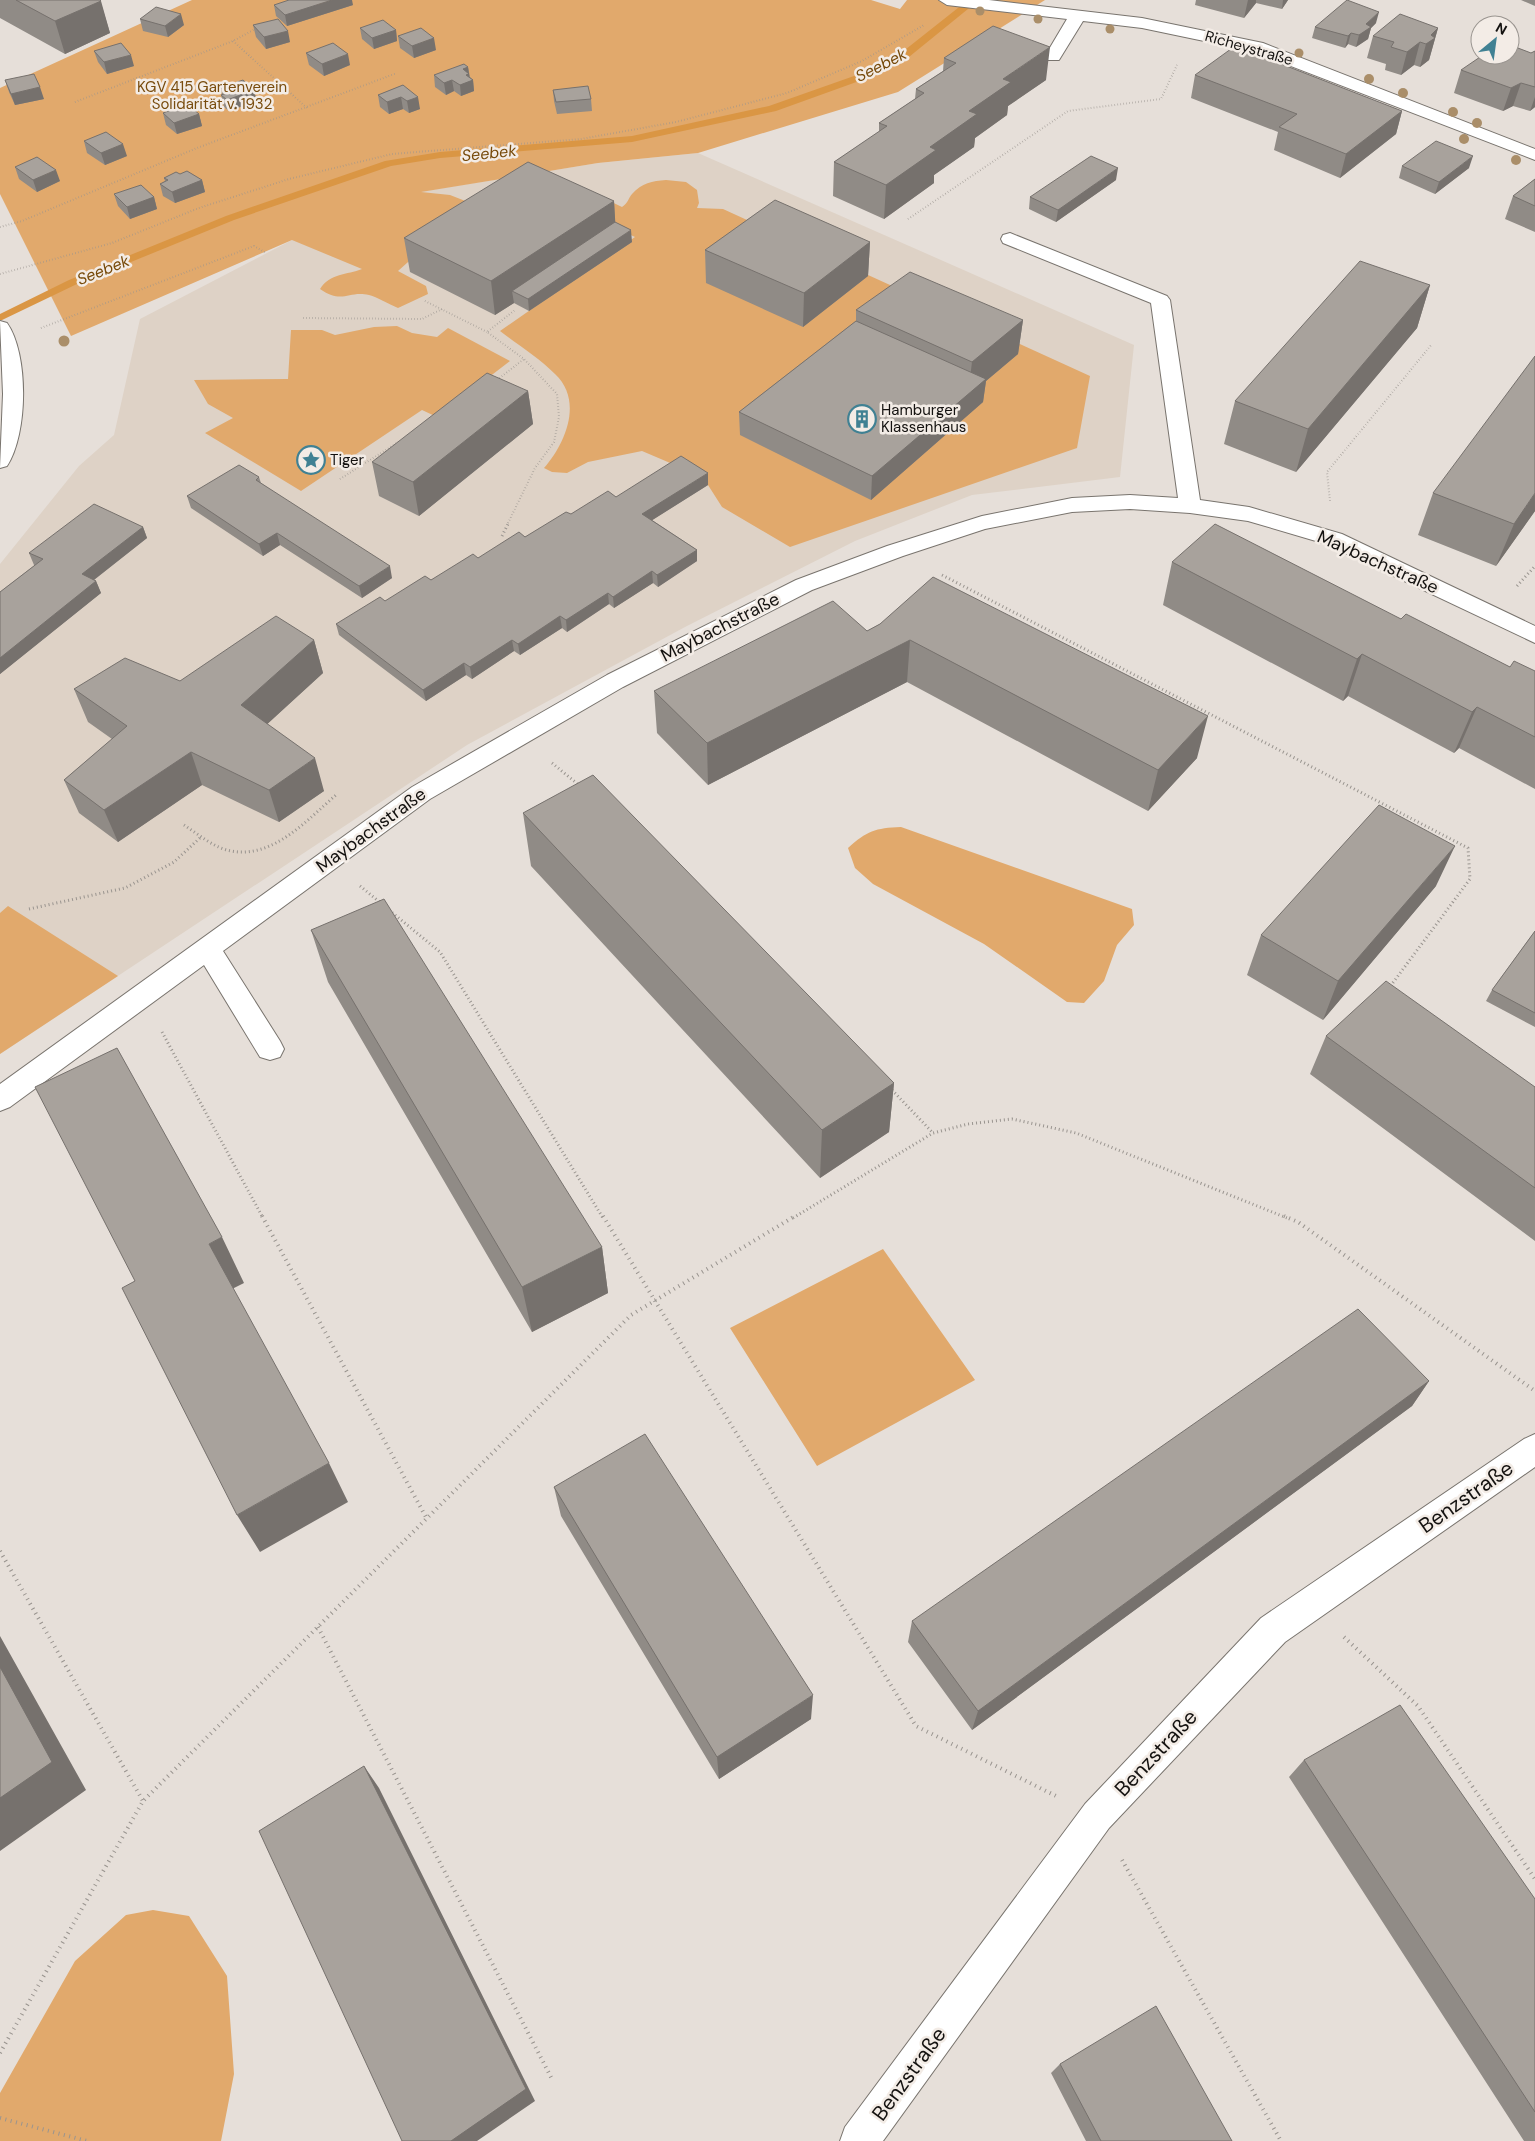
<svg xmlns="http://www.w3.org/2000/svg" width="1535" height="2141" viewBox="0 0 1535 2141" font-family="'DM Sans',sans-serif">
<rect width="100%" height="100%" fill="#e6dfd9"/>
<path fill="#ded2c6" d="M698 153 1134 345 1120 477 972 495 855 541 685 627 467 745 0 1054V564L79 466 114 435 140 319 292 240 418 192 598 163Z"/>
<path fill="#e1a96c" d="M192 0H871L900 9 907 0H1045L898 92 698 153 598 163 421 192 450 195 473 204 398 271 426 286 428 294 398 308C390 305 375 296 369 295 348 290 343 305 320 289 330 273 347 275 362 269L292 240 71 336 0 194V88Z
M666 180 686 182 697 190 699 203 697 208 723 209 1090 376 1077 448 790 547 722 507 708 485 682 468 642 451 588 462 567 473 552 472 544 468C565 444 584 401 555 374 539 358 518 345 500 331L635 237 565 204 595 194 622 207C628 203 628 199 632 194 642 183 652 181 666 180Z
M397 326 412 333 437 337 448 328 510 361 437 417 422 410 301 491 205 433 233 418 208 404 194 380 288 379 291 330H322L335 335 374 327Z
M901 827 1132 909 1134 925 1117 945 1104 981 1084 1003 1067 1002 984 944 873 884 855 868 848 848C867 831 875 828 901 827Z
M8 906 118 976 0 1054V913Z
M883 1249 975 1380 817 1466 730 1328Z
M153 1910 189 1916 227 1976 234 2074 221 2141H0V2093L75 1961 126 1915Z"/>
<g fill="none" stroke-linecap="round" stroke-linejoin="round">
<path fill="#da9644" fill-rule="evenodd" d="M968 0H979L904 61 862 80 776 111 632 142 440 158 391 166 234 220 77 284 0 321V314L69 280 226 216 385 161 440 152 632 136 769 106 854 76 896 57Z"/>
<defs>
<path id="minor" d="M939 0H989L1142 18 1263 43 1535 149V160L1252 51 1142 28 1083 21 1059 60H1047L1045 56 1067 19 947 5Z
M1010 233 1167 296 1170 300 1200 500 1249 507 1342 534 1535 626V643L1326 544 1248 521 1190 513 1130 509 1072 512 985 529 903 556 812 590 623 687 430 799 223 951 280 1041 284 1049 280 1057 270 1060 260 1057 204 965 10 1107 0 1111V1084L412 787 607 675 796 580 887 546 982 516 1072 498 1130 495 1178 498 1151 303 1003 243 1001 239 1003 235Z
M0 321 7 323C29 354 28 434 7 466L0 468 3 394Z
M1535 1434V1467L1285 1642 1109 1828 883 2141H840L845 2127 1085 1804 1261 1618 1524 1439Z"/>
</defs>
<use href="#minor" stroke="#79746e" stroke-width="2"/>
<path stroke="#99948f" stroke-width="2" stroke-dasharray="0.5 2.5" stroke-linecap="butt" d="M233 41 307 108
M75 102 233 41 257 28
M908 219 1068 111 1161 99 1177 65
M0 227 22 221 197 148 397 73
M0 274 112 243 199 208 289 179 392 154 581 139 676 122 787 93 862 61 924 25
M425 301 487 332
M303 318 422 319 442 309
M41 328 254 246 266 253
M497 380 524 359
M340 479 400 441
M1330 501 1327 472 1432 344
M508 523 535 468 554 442 559 417 557 394 524 359 487 332 515 310"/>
<path stroke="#99948f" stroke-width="3" stroke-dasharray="1 3" stroke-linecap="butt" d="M502 536 509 522
M942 575 1468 848 1470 879 1389 988
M1517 586 1535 566
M552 763 580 786
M184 825C198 834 214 848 231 851 273 859 307 820 336 795
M360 886 382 904
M29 909 125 888 174 862 202 836
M389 910 440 952 603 1218
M162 1032 263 1218
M892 1090 933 1133
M793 1218 933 1133 968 1124 1012 1119 1076 1133 1287 1218"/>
<path stroke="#99948f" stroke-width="4" stroke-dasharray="1 4.5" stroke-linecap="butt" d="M262 1216 427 1519
M603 1216 916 1726 1056 1796
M1284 1216 1298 1222 1535 1391
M0 1551 143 1801
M318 1627 553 2081
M1344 1637 1418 1706 1535 1879
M1122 1860 1281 2141
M0 2053 143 1801 631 1315 795 1216
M0 2118 87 2141"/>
<use href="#minor" fill="#fff" fill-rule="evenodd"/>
</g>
<g fill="#aa8e69">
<circle cx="980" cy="11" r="4.5"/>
<circle cx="1038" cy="19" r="4.5"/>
<circle cx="1110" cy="29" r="4.5"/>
<circle cx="1299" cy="53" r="4.5"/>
<circle cx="1369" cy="79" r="5"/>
<circle cx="1403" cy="93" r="5"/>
<circle cx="1453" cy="112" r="5"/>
<circle cx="1477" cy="123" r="5"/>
<circle cx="1464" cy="139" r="5"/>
<circle cx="1516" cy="160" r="5"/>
<circle cx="64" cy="341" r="5.5"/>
</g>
<path fill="#908b86" d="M0 0H100L110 33 65 54 0 18Z
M1196 0H1288L1282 9 1256 3 1244 18 1195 5Z
M1521 0H1535V6Z
M274 5H353L287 26 276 16Z
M140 19 184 25 168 37 143 31Z
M1376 23 1371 28 1368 39 1356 47 1348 44 1345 48 1312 38 1315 27Z
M253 25 290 42 266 49 256 37Z
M360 28 396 30 397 41 374 49 362 39Z
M1438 28 1429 60 1420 67 1414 65 1401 75 1385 70 1386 64 1367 58 1373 36Z
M398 36 436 50 414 58 400 48Z
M94 51 134 66 107 74 98 62Z
M1535 51V107L1530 111 1513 106 1503 111 1454 93 1461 70 1531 53Z
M306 53 350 65 324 76 309 65Z
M944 58 1046 80 1008 106 1007 115 975 138 974 147 934 175V183L884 219 833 196 834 162 879 132V123L915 99 916 89 943 71Z
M468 67 470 77 473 80 474 91 461 96 454 91 446 95 435 87 434 75Z
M1195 75 1402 111 1396 134 1340 178 1274 150 1278 132 1191 98Z
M5 80 44 99 15 105 9 92Z
M403 85 420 109 409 113 403 109 389 114 380 107 378 95Z
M221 88 257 101 229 111 224 107 221 95H222Z
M553 90 591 99 592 111 557 114 554 101Z
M163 113 199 114 202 126 177 134 166 125Z
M84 141 127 156 105 165 87 153Z
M1402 166 1469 168 1435 194 1399 178Z
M15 167 60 181 37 192 19 179Z
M180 174 202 180 205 192 175 203 163 196 160 184 165 181 164 178Z
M1535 179V232L1505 219 1513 196Z
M1116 180 1056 222 1029 209 1030 197Z
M114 194 154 197 157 209 130 219 118 206Z
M614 201 615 222 632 242 529 311 514 303 495 315 410 272 404 238Z
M870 242 868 276 803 327 706 283 705 250Z
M1430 285 1417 328 1296 472 1224 444 1235 401Z
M856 310 1023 320 1018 354 986 381 983 402 871 500 740 435 739 412 856 321Z
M528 391 533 424 419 516 379 496 372 462Z
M259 477 261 483 392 578 362 598 280 545 263 556 191 508 187 496Z
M708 485 652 520 697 550V561L658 587 653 583 614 608 609 604 567 632 562 628 520 655 514 651 472 679 466 675 426 701 339 635 336 624 478 558 525 537 571 514 616 497Z
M1433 493 1535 511 1496 566 1418 535Z
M143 527 147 538 94 580 96 581 101 593 0 674V592L35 565H34L29 553Z
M1172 562 1401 619 1510 667 1535 671V789L1459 748 1454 753 1348 696 1343 701 1163 605Z
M880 624 1197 758 1148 811 907 682 708 785 657 733 654 691 867 631Z
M314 640 323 673 267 724 324 791 279 822 202 785 118 842 79 813 64 780 112 739 88 722 74 689 180 681Z
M523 813 894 1083 889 1132 820 1178 531 866Z
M1436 886 1323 1020 1247 975 1261 935Z
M311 930 602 1247 608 1293 532 1332 328 982Z
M1535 931V1027L1486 1001 1492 990Z
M1326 1036 1535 1087V1241L1310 1074Z
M1429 1381 1412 1406 972 1730 908 1642 912 1621Z
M554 1487 811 1719 719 1779 561 1516Z
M1304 1760 1535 1899V2141H1524L1289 1777Z
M1060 2064 1232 2141H1086L1051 2073Z"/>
<path fill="#76716d" d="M332 0H352L353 5 287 26 285 15Z
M1248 0H1256V3L1244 18Z
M1283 0H1288L1282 9Z
M101 1 110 33 65 54 55 21Z
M1379 12 1376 23 1371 28 1368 39 1356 47 1359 35 1366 24Z
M181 14 184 25 168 37 165 26Z
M1438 28 1429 60 1420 67 1426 44 1431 35Z
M396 30 397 41 374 49 372 38Z
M288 31 290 42 266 49 264 37Z
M1351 33 1348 44 1345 48 1348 36Z
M434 38 436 50 414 58 412 46Z
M1420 42 1414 65 1401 75 1407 52Z
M1050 47 1046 80 1008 106 1007 115 975 138 974 147 934 175V183L884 219 886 185 930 147 1003 79Z
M348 54 350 65 324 76 322 64Z
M131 55 134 66 107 74 104 62Z
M468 67 470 81 473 80 474 91 461 96 460 85 463 69Z
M452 80 454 91 446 95 444 83Z
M1521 83 1513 106 1503 111 1511 88Z
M40 87 44 99 15 105 11 94Z
M254 90 257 101 229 111 227 100Z
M401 97 403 109 389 114 387 102Z
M418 97 420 109 409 113 407 101Z
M1535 97V107L1530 111Z
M1402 111 1396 134 1340 178 1346 154Z
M199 114 202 126 177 134 174 123Z
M123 144 127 156 105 165 101 153Z
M1473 156 1469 168 1435 194 1439 182Z
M1118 168 1116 180 1056 222 1058 210Z
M56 170 60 181 37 192 33 180Z
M202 180 205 192 175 203 172 192Z
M154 197 157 209 130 219 127 207Z
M614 201 616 234 512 291 514 303 495 315 491 281Z
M631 230 632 242 529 311 528 299Z
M870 242 868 276 803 327 804 293Z
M1430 285 1417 328 1296 472 1308 429Z
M1023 320 1018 354 986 381 983 402 871 500 872 476 968 394 972 362Z
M528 391 533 424 419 516 413 482Z
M708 473V485L643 526 642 514Z
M1535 493V511L1496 566 1514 524Z
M143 527 147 538 86 586 82 574Z
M277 533 280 545 263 556 259 544Z
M697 550V561L658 587 657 575Z
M390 566 392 578 362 598 359 586Z
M652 571 653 583 614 608 613 597Z
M96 581 101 593 0 674V658Z
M608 593 609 604 567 632 566 620Z
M560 616 562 628 520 655 518 644Z
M314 640 323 673 252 738 241 705Z
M512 640 514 651 472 679 470 667Z
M910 640 907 682 708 785 707 743Z
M1362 654 1348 696 1343 701 1357 659Z
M464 663 466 675 426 701 423 690Z
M1477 707 1459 748 1454 753 1472 712Z
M1208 716 1197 758 1148 811 1158 770Z
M191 752 202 785 118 842 104 810Z
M315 758 324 791 279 822 269 790Z
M1455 846 1436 886 1323 1020 1338 981Z
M894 1083 889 1132 820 1178 822 1130Z
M222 1237 244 1283 232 1289 209 1244Z
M602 1247 608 1293 532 1332 522 1287Z
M1429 1381 1412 1406 972 1730 978 1711Z
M329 1463 348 1502 260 1552 237 1515Z
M0 1636 86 1790 0 1851Z
M813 1695 811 1719 719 1779 717 1757Z
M364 1766 379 1788 535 2101 477 2141H451Z"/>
<path fill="#a8a29c" stroke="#76716d" d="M16 0H100L101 1 55 21Z
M289 0H332L285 15 274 5Z
M1347 0 1379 12 1366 24 1371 27 1359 35 1351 33 1348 36 1315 27Z
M156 7 181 14 165 26 140 19Z
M1400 14 1438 28 1431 35 1435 38 1426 44 1420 42 1407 52 1391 47 1394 42 1373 36Z
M278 19 288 31 264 37 253 25Z
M383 20 396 30 372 38 360 28Z
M993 26 1050 47 1003 79 1011 82 969 111 977 114 930 147 936 150 886 185 834 162 887 126 879 123 924 93 916 89 956 63 944 58Z
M421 28 434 38 412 46 398 36Z
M121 43 131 55 104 62 94 51Z
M333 43 348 54 322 64 306 53Z
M1510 45 1531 53 1535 51V87L1521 83 1511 88 1461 70 1483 55H1510Z
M1235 46 1402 111 1346 154 1279 127 1297 114 1195 75Z
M464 64 468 67 463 69 469 74 466 75 473 80 460 85 452 80 444 83 434 75Z
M34 74 40 87 11 94 5 80Z
M243 80 254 90 227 100 221 95 227 93 221 88Z
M403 85 418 97 407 101 401 97 387 102 378 95Z
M588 86 591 99 556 102 553 90Z
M187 104 199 114 174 123 163 113Z
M106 132 123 144 101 153 84 141Z
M1436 141 1473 156 1439 182 1402 166Z
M1091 156 1118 168 1058 210 1030 197Z
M37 157 56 170 33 180 15 167Z
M528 162 614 201 491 281 404 238Z
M187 171 202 180 172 192 160 184 168 180 164 178 176 172 180 174Z
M1535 179V206L1513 196Z
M141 185 154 197 127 207 114 194Z
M775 200 870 242 804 293 705 250Z
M615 222 631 230 528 299 512 291Z
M1360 261 1430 285 1308 429 1235 401Z
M910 272 1023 320 972 362 856 310Z
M856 321 986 379 872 476 739 412Z
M1535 356V493L1514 524 1433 493Z
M487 373 528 391 413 482 372 462Z
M681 456 708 473 642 514 697 550 657 575 652 571 613 597 608 593 566 620 560 616 518 644 512 640 470 667 464 663 423 690 336 624 380 597 385 601 425 576 431 580 473 554 478 558 519 532 525 537 566 512 571 514 608 491 616 497Z
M239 465 259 477 256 480 390 566 359 586 277 533 259 544 187 496Z
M94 504 143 527 82 574 96 581 0 658V592L43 559 29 553Z
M1215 524 1401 619 1406 614 1510 667 1514 661 1535 671V737L1477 707 1472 712 1362 654 1357 659 1172 562Z
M933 577 1208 716 1158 770 910 640 707 743 654 691 833 601 867 631 880 624Z
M276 616 314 640 241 705 315 758 269 790 191 752 104 810 64 780 127 726 74 689 125 658 180 681Z
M593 775 894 1083 822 1130 523 813Z
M1379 805 1455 846 1338 981 1261 935Z
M384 899 602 1247 522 1287 311 930Z
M1535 931V1013L1492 990Z
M1386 981 1535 1087V1188L1326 1036Z
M117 1048 222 1237 209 1244 329 1463 237 1515 122 1288 135 1281 35 1087Z
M1358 1309 1429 1381 978 1711 912 1621Z
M645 1434 813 1695 717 1757 554 1487Z
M0 1667 52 1762 0 1798Z
M1400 1705 1535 1899V2112L1304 1760Z
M364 1766 526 2089 451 2141H402L259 1831Z
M1156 2006 1232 2141H1101L1060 2064Z"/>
<defs>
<symbol id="building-ring" viewBox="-11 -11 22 22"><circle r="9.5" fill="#f3ece6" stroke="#408193" stroke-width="1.5"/><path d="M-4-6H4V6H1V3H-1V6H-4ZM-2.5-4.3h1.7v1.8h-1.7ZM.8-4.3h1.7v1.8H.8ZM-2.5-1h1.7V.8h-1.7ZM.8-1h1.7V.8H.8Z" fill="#408193"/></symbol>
<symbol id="sight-ring" viewBox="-11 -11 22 22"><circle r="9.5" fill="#f3ece6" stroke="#408193" stroke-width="1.5"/><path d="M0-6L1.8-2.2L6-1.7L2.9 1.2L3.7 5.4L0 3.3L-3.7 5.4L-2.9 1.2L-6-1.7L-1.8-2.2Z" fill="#408193"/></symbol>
</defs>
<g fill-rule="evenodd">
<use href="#building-ring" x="846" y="403" width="32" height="32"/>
<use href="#sight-ring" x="295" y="444" width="32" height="32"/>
</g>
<g text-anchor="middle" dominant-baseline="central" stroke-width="5" stroke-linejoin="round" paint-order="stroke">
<g font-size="15" fill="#141210" stroke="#f3ece6">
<text transform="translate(1249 48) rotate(16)">Richeystraße</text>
</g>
<g font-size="15" fill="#794c0e" stroke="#f3ece6">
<text x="212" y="87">KGV 415 Gartenverein<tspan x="212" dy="17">Solidarität v. 1932</tspan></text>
</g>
<g font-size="15" fill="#141210" stroke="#f3ece6" text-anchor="start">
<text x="881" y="410">Hamburger<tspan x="881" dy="17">Klassenhaus</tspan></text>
<text x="330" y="460">Tiger</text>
</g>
<g font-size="16" font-style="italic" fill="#774a0a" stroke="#f3ece6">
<text transform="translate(881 65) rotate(-27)">Seebek</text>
<text transform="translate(489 153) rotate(-6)">Seebek</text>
<text transform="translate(103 270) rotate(-22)">Seebek</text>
</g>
<g font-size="18" fill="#141210" stroke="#f3ece6">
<text transform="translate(1378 562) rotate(24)">Maybachstraße</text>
<text transform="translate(720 627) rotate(-27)">Maybachstraße</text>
<text transform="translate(371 830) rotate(-36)">Maybachstraße</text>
</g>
<g font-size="21" fill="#141210" stroke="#f3ece6">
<text transform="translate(1466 1497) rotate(-35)">Benzstraße</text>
<text transform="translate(1156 1753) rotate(-47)">Benzstraße</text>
<text transform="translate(909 2074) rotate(-54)">Benzstraße</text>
</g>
</g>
<g transform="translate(1495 40) rotate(29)"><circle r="24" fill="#f3ece6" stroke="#9a9590"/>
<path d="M0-4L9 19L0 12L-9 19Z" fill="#408193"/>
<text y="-8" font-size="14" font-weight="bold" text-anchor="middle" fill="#141210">N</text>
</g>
</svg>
